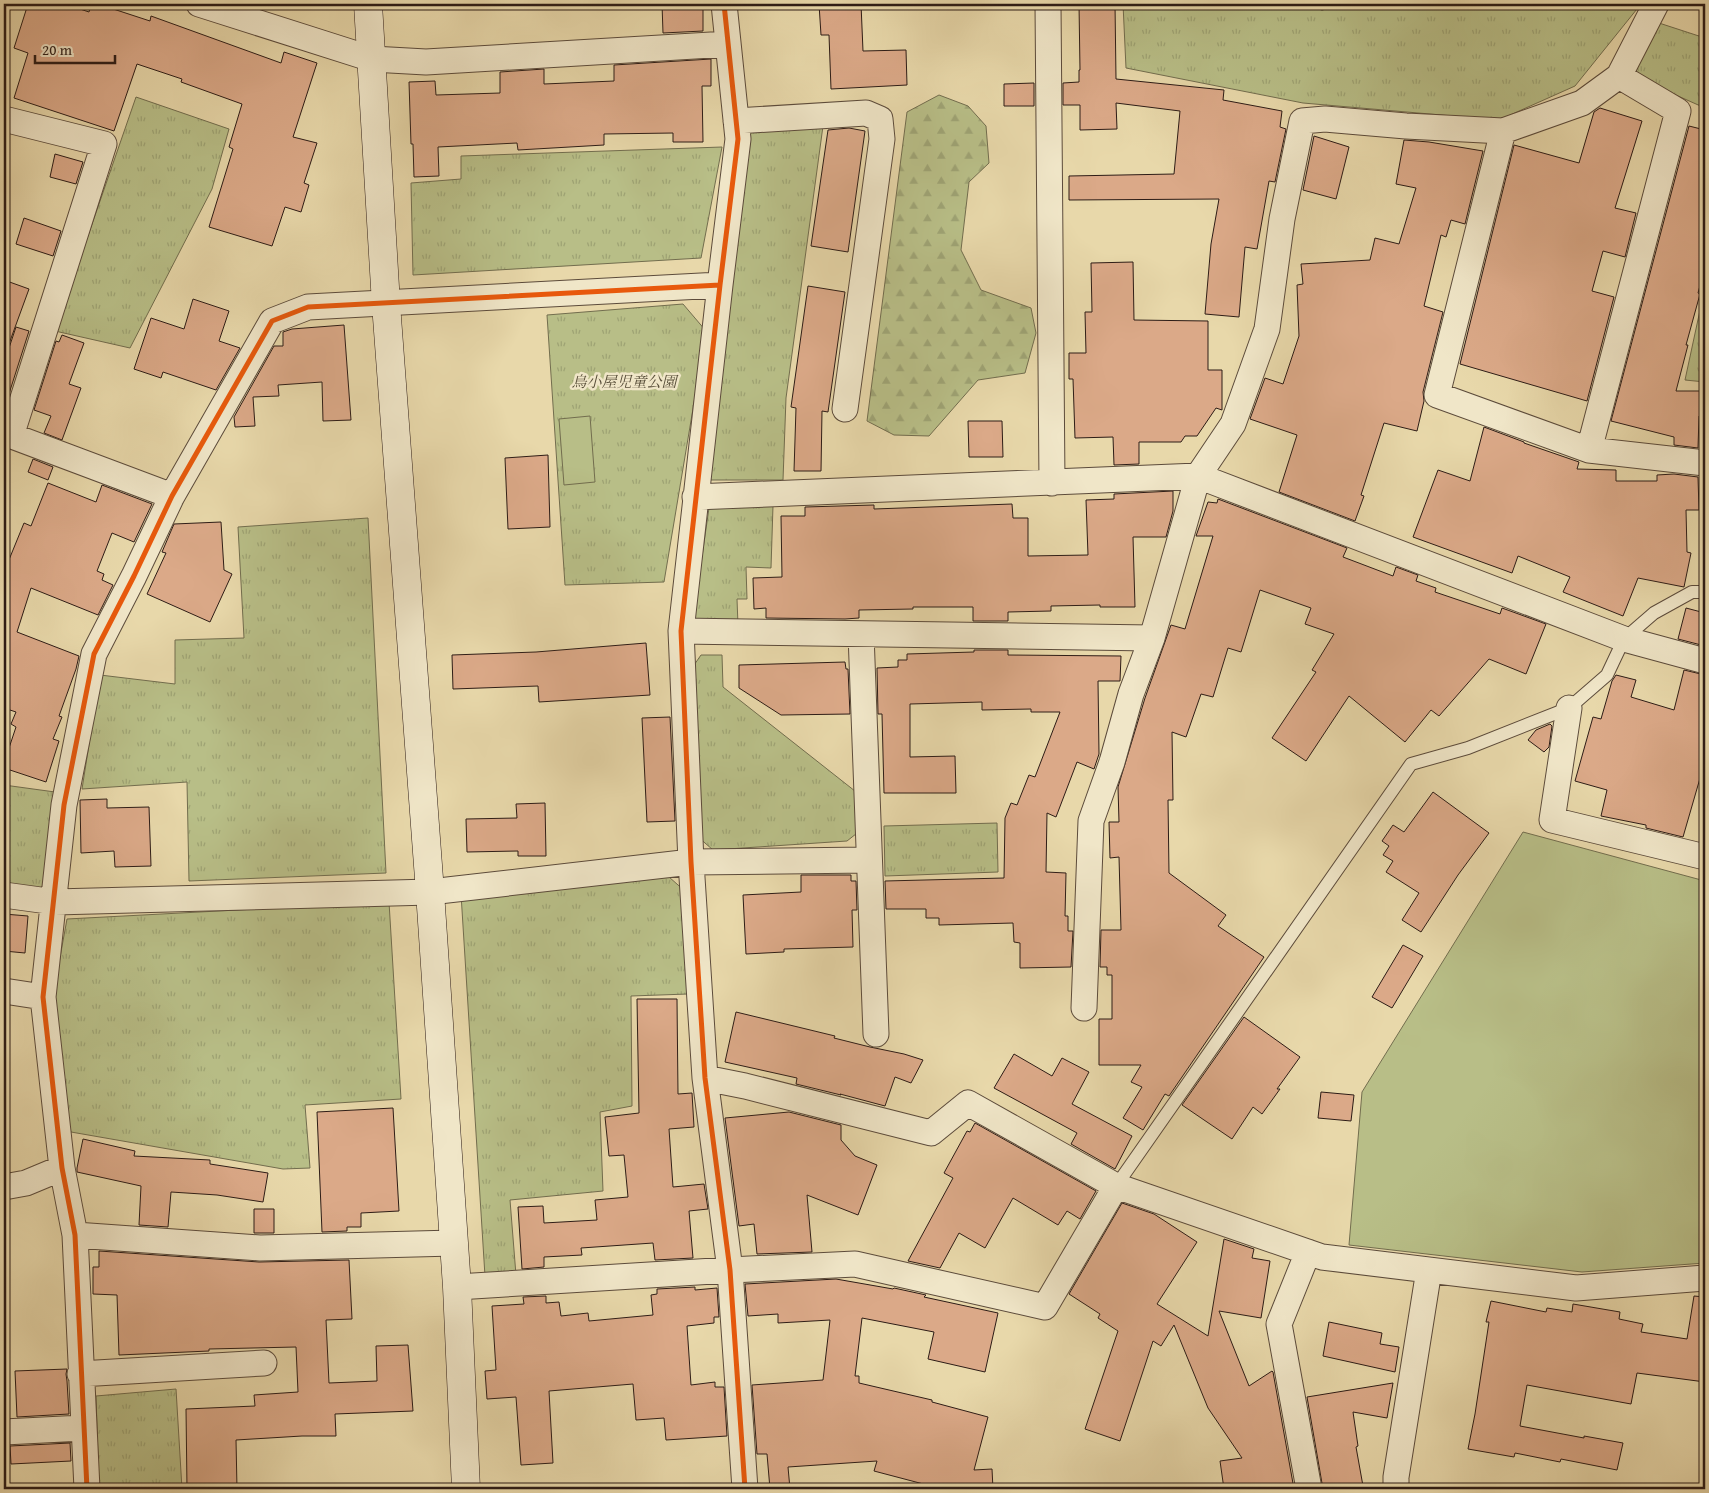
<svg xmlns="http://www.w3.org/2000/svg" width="1709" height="1493" viewBox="0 0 1709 1493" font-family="'Gentium Book Plus','Noto Serif JP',serif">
<defs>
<pattern id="grass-tufts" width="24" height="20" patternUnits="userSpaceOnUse" patternTransform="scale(1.25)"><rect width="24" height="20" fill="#b8be87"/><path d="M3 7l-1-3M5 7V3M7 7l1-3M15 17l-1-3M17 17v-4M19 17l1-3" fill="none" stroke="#9ea374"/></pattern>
<pattern id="forest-firs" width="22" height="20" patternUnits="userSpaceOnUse" patternTransform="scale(1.25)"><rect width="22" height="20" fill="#b8be87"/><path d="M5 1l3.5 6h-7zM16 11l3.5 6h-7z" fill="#9ea374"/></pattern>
</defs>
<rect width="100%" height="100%" fill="#e8d8aa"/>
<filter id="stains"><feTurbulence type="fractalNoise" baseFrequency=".004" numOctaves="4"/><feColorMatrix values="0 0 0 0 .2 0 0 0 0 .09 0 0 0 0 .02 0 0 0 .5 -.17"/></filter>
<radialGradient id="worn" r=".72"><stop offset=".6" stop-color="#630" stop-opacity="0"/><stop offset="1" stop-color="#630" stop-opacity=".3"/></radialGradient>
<path fill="url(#grass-tufts)" stroke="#726d4e" d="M1123 4H1302L1322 10 1346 4H1641L1575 86 1499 120 1303 103 1126 68Z
M1659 23 1705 38V108L1633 76Z
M136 97 229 129 212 189 130 348 55 331Z
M823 126 786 398 783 480H708L747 133Z
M722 147 701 258 413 275 411 183 461 179V156Z
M1705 287V382L1685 380Z
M683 304 706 331 664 582 565 585 547 315Z
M773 506 771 568 746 567 747 599H737L738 625 693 619 709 508Z
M368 518 386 873 189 881 187 782 82 789 100 675 175 684V640L244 638 238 527Z
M701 655H722L723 687 860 795 861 830 847 841 713 850 697 836 692 668Z
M4 785 55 792 44 889 4 884Z
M997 823 998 872 885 876 884 826Z
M669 877 686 892 688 994 631 996 632 1106 600 1112 603 1191 510 1200 516 1275 485 1276 461 894Z
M389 902 401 1099 305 1105 310 1168 283 1169 71 1132 58 1090 53 996 67 919Z
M176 1389 182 1489H99L96 1396Z"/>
<path fill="url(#forest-firs)" stroke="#726d4e" d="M1302 4H1346L1322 10Z
M939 95 968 106 986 126 989 163 969 182 961 250 981 290 1031 308 1036 333 1025 373 978 380 929 436 894 435 867 421 907 112Z"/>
<path fill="#b8be87" stroke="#726d4e" d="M590 416 595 482 564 485 559 419Z
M1523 832 1705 881V1263L1582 1272 1349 1245 1362 1092Z"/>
<path fill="#dba988" stroke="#2d1c16" d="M28 4H65L89 12 91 4H98L150 21 151 16 281 63 284 52 317 63 293 137 317 143 304 183 309 185 301 212 285 207 272 246 209 227 233 149 229 147 242 104 181 82 182 79 137 64 114 131 14 98 28 53 14 48Z
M662 4H703V31L663 33Z
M819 4H861L863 51 906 50 907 85 831 89 829 35H821Z
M1079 4H1115L1116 79 1224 90 1223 100 1282 111 1280 127 1286 129 1275 182 1269 181 1257 249 1245 247 1239 317 1205 314 1211 244 1219 199 1069 200V176L1174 174 1180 111 1116 103 1117 129 1080 130V105H1063V83L1079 82V70H1080Z
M711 59V86H702L703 142H673V133L604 134V145L518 150 517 143 438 147 439 176 414 177 413 144H411L409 82 435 81 436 95 500 93V72L544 69V84L614 81V65Z
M1034 83V106H1004V84Z
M1600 108 1642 121 1615 208 1636 213 1625 257 1603 251 1592 291 1614 297 1587 401 1460 364 1514 145 1579 163 1594 112Z
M1689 126 1705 130V267L1698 293 1700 294 1686 345H1688L1676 391H1705V416H1699L1698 448 1674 445V437L1611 421Z
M849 128 865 131 848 252 811 246 828 130Z
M1314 136 1349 147 1336 199 1303 190Z
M1404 140 1429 142 1483 151 1465 224 1451 220 1446 237 1441 235 1424 306 1443 312 1423 392 1424 401 1417 431 1384 423 1361 495 1364 496 1355 521 1279 492 1297 435 1250 419 1265 378 1283 384 1299 336 1297 285 1303 284 1301 264 1370 260 1375 238 1399 244 1416 188 1396 184Z
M55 154 83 162 76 184 50 177Z
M24 218 61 231 53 256 16 244Z
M1133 262 1134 320 1208 321V370H1222V410L1216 408 1197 436H1185L1181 442H1139V464L1114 465 1113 437 1075 438 1073 379H1069V353H1086L1085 312H1092L1091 263Z
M4 280 29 289 6 352 4 351Z
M808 286 845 292 828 412 822 411 821 471H794L796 408 791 407Z
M193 299 229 311 219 341 240 348 216 390 163 372 161 378 134 369 151 318 184 329Z
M344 325 351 420 323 421 322 382 278 385 279 396 253 397 255 426 235 427 234 417 274 346H283V332L292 329Z
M16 327 29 331 7 400 4 398V363Z
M62 335 84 343 69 384 81 388 62 440 44 433 51 416 34 410 56 341 59 342Z
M968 421H1002L1003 457H969Z
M1484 427 1524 442V443L1579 462 1577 469 1616 470V481H1657V475L1674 474 1698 477 1699 510H1686L1687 552 1691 553 1684 587 1638 578 1623 616 1563 592 1570 577 1518 556 1512 573 1413 537 1438 470 1470 481Z
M548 455 550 527 508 529 505 458Z
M33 459 53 467 48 480 28 472Z
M48 483 96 502 102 485 152 504 134 542 112 533 97 571 104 574 102 580 113 585 98 615 31 588 17 632 79 656 76 669 59 716 62 717 53 739 59 741 46 782 4 768V763L16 727 11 724 16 712 4 708V572L24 523 31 526Z
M1173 491V511L1166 537H1133L1135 607H1100V605L1051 606V611L1008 612V621H973V607H913V609L859 610V618L845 619 766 618V608L754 609 753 578 782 577 781 516H805V507L874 505V509L1012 504 1013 518H1028V556L1088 555 1086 500 1114 499V494Z
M1218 499 1347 548 1343 557 1393 576 1396 567 1418 575 1416 581 1436 588 1435 592 1500 614 1502 608 1546 624 1526 674 1489 659 1439 716 1431 710 1405 742 1349 696 1306 761 1272 738 1316 672 1312 670 1334 634 1305 624 1311 608 1260 590 1241 652 1228 648 1213 697 1201 694 1186 737 1172 732 1173 800H1168L1169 873 1226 915 1218 926 1264 957 1169 1096 1165 1094 1143 1130 1123 1118 1142 1087 1131 1082 1141 1065H1099V1019H1112V975H1107V967H1100L1101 930H1121L1119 857 1110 858 1109 822H1119L1118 787 1145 698 1171 625 1185 629 1213 536H1196L1208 502 1217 503Z
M221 522 224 570 232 574 210 622 147 594 166 553 162 552 174 524Z
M1686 608 1705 613V646L1678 639Z
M646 643 650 695 539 702 538 686 453 689 452 655 536 652Z
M974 650H1008V655L1121 656 1120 681H1098L1099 754 1094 769 1077 762 1056 817 1047 813 1046 872 1066 873 1065 916H1068V931H1073L1071 967 1020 968V943L1014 942 1013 923 939 925V918H926V909H886L885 881 1004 878 1005 818 1011 803 1017 805 1029 775 1035 777 1060 712H1031V709L982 710V702L910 704V757L955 756 956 793H884L882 714H878L877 668 898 667V660H907V654L974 652Z
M845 662 846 669H848L850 714 781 715 739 688V665Z
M1684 670 1705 675V761L1683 837 1646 828V825L1601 816 1607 790 1575 781 1593 717 1601 719 1612 681 1616 675 1636 680 1631 697 1674 710Z
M670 717 675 821 647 822 642 718Z
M1550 724 1552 726 1549 747 1544 752 1528 740 1536 730Z
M1433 792 1489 833 1458 875 1421 932 1402 920 1419 893 1386 872 1393 861 1383 855 1389 846 1382 841 1393 825 1404 832Z
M107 799V808L149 807 151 866 115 867 114 851 81 853 80 800Z
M545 803 546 856H518V851L467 852 466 819 517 818 516 804Z
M801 875H851V881H856L857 910H852L853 947 784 949V952L746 954 743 895 801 892Z
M4 914 28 916 25 953 4 951Z
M1403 945 1423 956 1392 1008 1372 997Z
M637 999H677L678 1094 692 1093 694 1127 669 1129 673 1187 704 1184 708 1209 689 1211 693 1258 655 1260 653 1243 581 1248 582 1255 544 1257V1267L522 1269 518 1207 543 1206 544 1223 597 1220 595 1200 628 1197 624 1155 609 1156 605 1117 639 1113Z
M736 1012 835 1036 834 1038 870 1047 904 1054 923 1060 911 1083 895 1077 885 1106 840 1094 841 1095 796 1084 797 1078 725 1062Z
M1244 1017 1300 1057 1277 1089H1280L1262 1114 1253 1107 1232 1139 1182 1105Z
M1014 1054 1052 1076 1062 1058 1089 1072 1072 1104 1132 1136 1115 1169 1071 1144 1077 1133 994 1088Z
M1321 1092 1354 1095 1351 1121 1318 1118Z
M393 1108 399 1211 361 1213V1227H347V1231L322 1232 317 1112Z
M789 1112 841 1125V1140L855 1156 877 1165 858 1215 807 1195 812 1252 757 1254 754 1224 739 1226 725 1118Z
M975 1123 1096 1191 1080 1219 1067 1211 1058 1225 1013 1198 985 1248 959 1233 940 1268 908 1261 953 1178 944 1173 967 1131 970 1132Z
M83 1139 135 1151 134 1156 210 1160V1164L268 1173 263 1202 217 1195 171 1192 168 1227 139 1225 141 1186 77 1172V1168Z
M1122 1203 1154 1214 1197 1242 1157 1304 1208 1336 1224 1239 1254 1249 1252 1258 1270 1261 1261 1318 1219 1311 1249 1386 1272 1371 1273 1372 1294 1489H1224L1220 1461 1242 1458 1208 1408 1174 1325 1161 1346 1153 1341 1120 1441 1085 1429 1118 1331 1098 1318 1100 1314 1069 1294Z
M254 1209H274V1233H254Z
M99 1251 259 1262 349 1260 352 1319 326 1320 329 1383 377 1381 376 1346 408 1345 413 1411 335 1414 336 1436H302L236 1440 237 1489H187L186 1409 255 1406 254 1395 298 1392 296 1347 209 1349V1351L119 1355 117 1295 93 1294V1267H99Z
M836 1279 893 1289 894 1288 926 1295 924 1297 998 1313 985 1372 928 1359 934 1332 862 1318 855 1376H859V1383L932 1400V1402L988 1417 974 1470 992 1469 993 1489H931V1486L874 1471 877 1461 788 1467 790 1489H770L767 1454H757L752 1385 823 1380 830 1320 778 1323V1314L748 1316 745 1284Z
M695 1287V1290L717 1288 719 1317H714V1323L687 1326 691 1385 715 1382V1387H724L727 1436 666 1440 664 1418 636 1420 633 1384 549 1391 553 1463 521 1465 516 1397 487 1399 485 1371 496 1370 492 1306 524 1304 523 1297 546 1296V1303L559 1302 561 1316 588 1313 589 1321 653 1315 651 1295 657 1294V1289Z
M1694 1296 1705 1297V1382L1637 1373 1631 1404 1527 1385 1520 1426 1584 1438V1436L1623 1443 1617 1470 1561 1459 1560 1462 1515 1453 1514 1457 1468 1449 1475 1414 1489 1322H1486L1491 1301 1546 1312 1547 1308 1572 1312 1573 1304 1620 1312 1619 1319 1643 1324 1641 1332 1687 1339Z
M1329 1322 1382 1333 1380 1344 1399 1347 1395 1372 1323 1356Z
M67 1369 66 1374 67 1381 69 1414 17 1417 15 1371Z
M1393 1383 1387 1418 1353 1412 1358 1446 1356 1447 1363 1486 1342 1489H1323L1307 1397Z
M70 1443 71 1461 11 1464 10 1446Z"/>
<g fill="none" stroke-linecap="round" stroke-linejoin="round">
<defs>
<path id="lane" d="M1116 1186 1411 764 1468 748 1569 708 1607 675 1624 639 1654 613 1692 592H1705"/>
<path id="street" d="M199 4 372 59 426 62 728 44
M724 4 738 139 720 285 681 631 691 862 705 1078 730 1270 745 1489
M1048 4 1052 483
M4 119 104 144 11 436
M736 121 866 113 880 119 882 139 845 409
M1503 131 1437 395 1589 450 1705 463
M4 433 172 496
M1589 450 1678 111 1619 76
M695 497 1198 476 1624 639 1705 661
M681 631 1152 638
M861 634 876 1034
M1569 708 1552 820 1705 857
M4 895 55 902 430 892 691 862 869 860
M4 991 43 997
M1084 1008 1091 821 1112 762 1131 694 1152 638 1198 476 1233 424 1267 329 1282 219 1302 121 1325 119 1406 126 1503 131 1582 103 1619 76 1656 4
M705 1078 745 1086 931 1133 968 1103 1116 1186 1322 1257 1576 1288 1705 1278
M4 1187 26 1183 62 1168
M75 1235 260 1248 454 1243
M1308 1252 1279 1324 1309 1489
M457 1287 730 1270 855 1264 1045 1307 1116 1186
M80 1374 264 1363
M4 1432 83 1428
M87 1489 75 1235 62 1168 43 997 64 805 94 654 134 576 172 496 272 321 308 307 720 285
M1396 1489V1477L1429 1270"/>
<path id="secondary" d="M368 4 386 304 430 892 457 1287 466 1489"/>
</defs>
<use href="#lane" stroke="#5c4b3b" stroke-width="14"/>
<use href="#street" stroke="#5c4b3b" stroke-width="27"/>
<use href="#secondary" stroke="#2d1c16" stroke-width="29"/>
<use href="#lane" stroke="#f0e6c8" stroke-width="12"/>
<use href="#street" stroke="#f0e6c8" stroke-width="25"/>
<use href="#secondary" stroke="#f0e6c8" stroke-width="28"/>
<defs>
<path id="cycleway" d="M724 4 738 139 720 285 681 631 691 862 705 1078 730 1270 745 1489
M87 1489 75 1235 62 1168 43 997 64 805 94 654 134 576 172 496 272 321 308 307 720 285"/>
</defs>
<use href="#cycleway" stroke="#f0e6c8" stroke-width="8"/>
<use href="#cycleway" stroke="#e8590c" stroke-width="5"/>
</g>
<g text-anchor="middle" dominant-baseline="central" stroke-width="5" stroke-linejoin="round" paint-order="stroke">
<g font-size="15" font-style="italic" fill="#574d38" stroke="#f0e6c8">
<text x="624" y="381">鳥小屋児童公園</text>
</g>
</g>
<rect width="1709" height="1493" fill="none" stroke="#e8d8aa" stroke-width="20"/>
<rect x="5" y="5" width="1699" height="1483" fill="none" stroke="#2d1c16" stroke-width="2.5"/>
<rect x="10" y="10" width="1689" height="1473" fill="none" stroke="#2d1c16"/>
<path d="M35 55v8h80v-8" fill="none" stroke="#2d1c16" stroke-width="2.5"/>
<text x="42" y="55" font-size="15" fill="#2d1c16" stroke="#f0e6c8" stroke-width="4" paint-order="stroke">20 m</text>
<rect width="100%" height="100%" filter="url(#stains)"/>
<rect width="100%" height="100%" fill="url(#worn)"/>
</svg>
